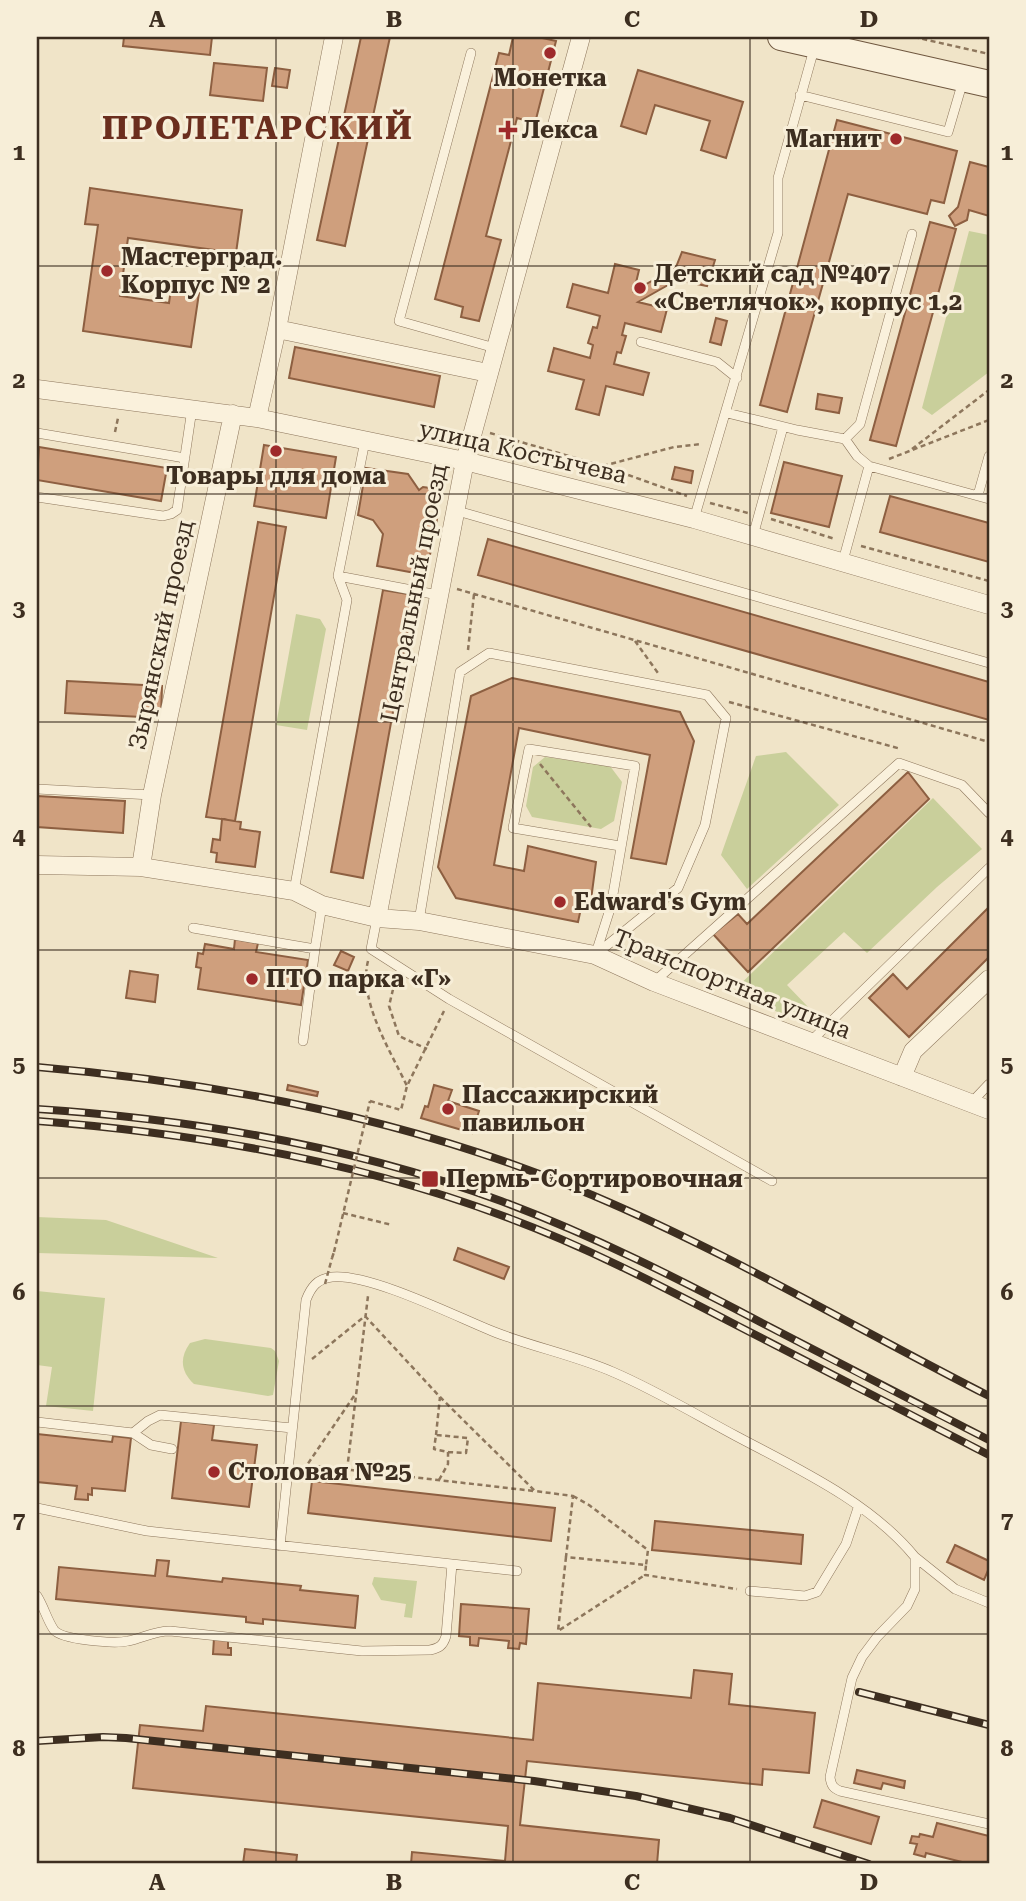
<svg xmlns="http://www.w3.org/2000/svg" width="1026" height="1901" viewBox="0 0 1026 1901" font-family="'Roboto Serif',serif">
<rect width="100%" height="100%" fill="#f0e4c8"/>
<path fill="#c9cf9b" d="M969 231 989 235V372L932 415 922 408Z
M296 614 320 619 326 629 307 730 276 725Z
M786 752 839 805 747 889 721 855 756 756Z
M545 757 610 766 622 782 614 821 601 829 532 817 526 806 533 767Z
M933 798 982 849 937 887 867 953 844 932 787 985 810 1009 799 1020 730 994Z
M37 1217 106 1220 218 1258 37 1253Z
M37 1291 105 1298 93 1411 46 1406 52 1367 37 1365Z
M205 1339 271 1348 275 1351 279 1361 273 1395 268 1396 194 1384C181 1372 179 1358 190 1343Z
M374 1577 417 1581 412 1618 404 1617 406 1604 381 1600 372 1584Z"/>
<path fill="#cf9f7d" stroke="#8d5f41" stroke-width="2" d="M124 37H212L210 55 123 46Z
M361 37H390L345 246 317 240Z
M513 37H538L556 41 535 123 517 118 486 236 501 240 479 321 461 317 463 307 435 299 499 53 509 55Z
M214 63 267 68 263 101 210 95Z
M275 68 290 70 287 88 272 86Z
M638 70 743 102 726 158 701 150 710 121 655 105 646 134 621 126Z
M837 120 957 151 944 203 931 200 927 214 848 194 787 412 760 405Z
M970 162 989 167V216L969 210 967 220 955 226 949 216 958 207Z
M90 188 242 210 236 253 128 238 120 296 169 303 171 289 199 293 191 347 83 331 98 225 85 224Z
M930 222 956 229 896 446 870 440Z
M682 252 715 260 707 286 677 280 638 302 667 309 661 332 625 323 622 335 626 336 621 353 617 352 614 364 649 373 643 395 606 386 599 415 576 409 584 380 548 371 554 348 590 358 593 345 588 343 593 327 597 328 600 316 567 307 573 284 608 293 615 264 639 270 634 291 676 267Z
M716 318 727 321 721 345 710 342Z
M295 347 440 376 434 407 289 378Z
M818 394 842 398 839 413 816 409Z
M264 445 336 457 326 518 254 506Z
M39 447 167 468 161 501 37 480Z
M784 462 842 476 829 527 771 513Z
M675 467 693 471 691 483 672 479Z
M366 468 408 474 419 490 423 487 430 488 434 493V499L430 502 428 517 437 519 426 575 377 566 383 534 373 520 358 515Z
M890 496 989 523V562L880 532Z
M258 522 286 527 235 821 206 817Z
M488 539 989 682V720L478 575Z
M383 590 414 595 363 878 331 872Z
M512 678 680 712 694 741 666 864 631 858 650 755 519 728 494 865 524 871 528 846 596 862 591 900 583 899 578 922 456 898 438 867 471 696Z
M67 681 162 686 161 718 65 713Z
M908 772 929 799 748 972 713 934 738 914 747 924Z
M37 796 125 801 123 833 37 827Z
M222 819 241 822 240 829 260 832 255 867 216 862 217 853 211 852 213 839 220 840Z
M989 907V957L909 1037 869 998 893 974 907 989Z
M235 939 258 943 256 952 308 960 301 1005 198 989 201 968 196 967 198 953 203 954 205 944 234 949Z
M341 951 354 957 348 971 334 965Z
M130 971 158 975 155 1002 126 998Z
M288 1085 318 1092 317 1096 287 1090Z
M434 1085 452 1090 448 1101 479 1111 472 1133 421 1118 425 1106 428 1107Z
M458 1248 509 1267 504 1279 454 1260Z
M181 1421 214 1425 212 1440 257 1445 249 1507 172 1498Z
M37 1434 112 1442 113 1436 131 1438 125 1491 92 1488V1495L88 1494V1500L75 1499 77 1486 37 1482Z
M312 1481 555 1508 551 1541 308 1513Z
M655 1521 803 1535 801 1564 652 1550Z
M955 1545 989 1561V1568L984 1580 947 1562Z
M157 1560 169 1561 167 1576 222 1582 223 1578 301 1586 300 1590 358 1596 355 1628 263 1619V1624L246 1622V1617L56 1599 59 1567 155 1576Z
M461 1604 529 1609 526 1644 520 1643 519 1649 508 1648 509 1641 479 1638 478 1646 470 1645V1637L459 1636Z
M214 1638H228V1648H231V1655L213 1654Z
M694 1670 732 1674 729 1704 815 1713 809 1773 763 1769 762 1785 527 1761 520 1825 659 1840 657 1864H411L412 1852 505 1861 508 1826 133 1788 140 1725 203 1731 206 1706 533 1740 538 1683 691 1698Z
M857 1770 905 1781 904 1788 883 1783 881 1789 854 1783Z
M822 1800 879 1817 871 1844 814 1827Z
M937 1823 989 1836V1864H970L926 1853 925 1857 914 1854 917 1844 910 1843 912 1836 919 1837 920 1834 933 1837Z
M245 1849 297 1855 296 1864H243Z"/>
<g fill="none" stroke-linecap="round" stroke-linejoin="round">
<defs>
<path id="lane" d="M471 53 399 321 495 348
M800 95 948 132 963 81
M641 342 717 362 737 378
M727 413 797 430 845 439 857 456 869 466 989 499
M37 433 185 458
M845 439 860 424 912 234
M365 441 338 576 438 595
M978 495 989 456
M37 497 163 516 171 514 177 510 192 409
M454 510 989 663
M694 519 778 233V178L814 49
M753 536 783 427
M843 561 869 466
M37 789 152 795
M294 891 347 600 338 576
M377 918 371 949 449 999 772 1181
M419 921 460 672 489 653 707 695 726 718 705 825 678 888 595 955
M193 928 315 949 322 905
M596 953 611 906 635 766 529 749 513 828 620 846
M654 982 899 763 962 785 989 813
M303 1041 315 949
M810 1042 989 868
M971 1103 989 1084
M37 1422 133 1433 148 1421 160 1415 292 1428
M133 1433 151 1445 172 1449
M37 1508 147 1531 517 1571
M280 1546 306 1300C311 1287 317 1279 332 1277 369 1273 455 1316 492 1331 532 1347 574 1355 613 1372 655 1390 695 1414 736 1436 798 1469 870 1502 915 1557V1589L907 1606 877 1637 862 1657 852 1678 830 1777C831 1785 833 1788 840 1791L989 1824
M915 1557 955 1589 989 1603
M750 1591 805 1596 817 1592 846 1544 858 1508
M37 1596C44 1607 47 1620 54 1630 62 1640 115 1644 128 1641 143 1638 154 1631 170 1631L362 1651 430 1650C439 1648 443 1646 446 1636L452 1564"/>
<path id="street" d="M277 329 488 373
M37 389 257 418 465 461 694 519 989 605
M257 418 277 329 334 37
M37 865 141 867 294 891 322 905 377 918 419 921 595 955 654 982 989 1110
M141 867 152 795 233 414
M377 918 465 461 581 37
M902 1077 913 1051 989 979"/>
<path id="secondary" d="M781 37 989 84"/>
</defs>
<use href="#lane" stroke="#8d765c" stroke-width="10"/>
<use href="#street" stroke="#8d765c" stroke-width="19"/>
<use href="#secondary" stroke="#6f573f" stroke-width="28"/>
<path stroke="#8d765c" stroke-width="2.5" stroke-dasharray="5 3.5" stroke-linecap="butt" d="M914 37 989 54
M115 432 118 418
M490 433 603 466 687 496
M912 449 989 390
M889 459 989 420
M603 466 674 447 702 444
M710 503 748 513
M771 519 835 539
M861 546 989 581
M457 589 989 742
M635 641 658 673
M468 650 474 594
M729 702 901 749
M540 764 591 827
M368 961C358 1000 390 1050 407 1086
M395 981 389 1006 399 1036 427 1049
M370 1101 401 1110 407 1086 444 1011
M343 1213 392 1225
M332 1258 334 1252
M312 1359 365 1316 440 1397 535 1491 573 1496 566 1557 646 1565 645 1575 737 1589
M354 1396 307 1465 534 1491
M436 1435 440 1397
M347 1470 368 1296
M439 1480 448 1464V1452L434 1449 436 1435 468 1438 466 1453 448 1452
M573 1496 589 1505 648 1550 646 1565
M566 1557 558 1631 645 1575"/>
<use href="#lane" stroke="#faf1dc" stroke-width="9"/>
<use href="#street" stroke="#faf1dc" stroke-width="18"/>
<use href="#secondary" stroke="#faf1dc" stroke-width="26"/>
<defs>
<path id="rail" d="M37 1067C225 1083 417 1121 592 1195 729 1253 857 1329 989 1396
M37 1109C193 1119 354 1147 501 1201 592 1235 679 1279 764 1324 839 1363 914 1402 989 1440
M37 1121C196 1133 357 1161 506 1217 587 1247 663 1287 740 1327 823 1370 906 1412 989 1455
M859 1692 989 1725
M37 1741 103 1737 126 1738 534 1781 636 1796 730 1818 869 1864"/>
</defs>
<use href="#rail" stroke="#3d2e20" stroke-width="8"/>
<use href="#rail" stroke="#f7eed8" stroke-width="5" stroke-dasharray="16" stroke-linecap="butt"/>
<path stroke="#8d765c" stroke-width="2.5" stroke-dasharray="5 3.5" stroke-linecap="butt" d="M334 1252 370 1101
M325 1284 332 1258"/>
</g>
<path fill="none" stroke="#3d2e20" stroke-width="2" stroke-opacity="0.55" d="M276 37V1864M513 37V1864M750 37V1864M37 266H989M37 494H989M37 722H989M37 950H989M37 1178H989M37 1406H989M37 1634H989"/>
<g fill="#9e2a2b" stroke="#f7eed8" stroke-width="2.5">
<circle cx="550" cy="53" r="7"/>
<path d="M504.5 119.5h7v7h7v7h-7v7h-7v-7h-7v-7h7z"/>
<circle cx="896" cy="139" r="7"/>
<circle cx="107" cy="271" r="7"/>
<circle cx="640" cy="288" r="7"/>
<circle cx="276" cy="451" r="7"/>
<circle cx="560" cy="902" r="7"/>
<circle cx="252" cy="979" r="7"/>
<circle cx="448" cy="1109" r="7"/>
<rect x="421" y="1170" width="18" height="18" rx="3.5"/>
<circle cx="214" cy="1472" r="7"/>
</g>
<g text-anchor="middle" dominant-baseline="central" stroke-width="6" stroke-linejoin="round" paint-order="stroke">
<g font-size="24" font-weight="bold" fill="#3d2e20" stroke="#f7eed8" text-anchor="start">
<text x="550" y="78" text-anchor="middle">Монетка</text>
<text x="522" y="130">Лекса</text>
<text x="882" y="139" text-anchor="end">Магнит</text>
<text x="121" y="257">Мастерград.<tspan x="121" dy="28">Корпус № 2</tspan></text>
<text x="654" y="274">Детский сад №407<tspan x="654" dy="28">«Светлячок», корпус 1,2</tspan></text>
<text x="276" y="476" text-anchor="middle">Товары для дома</text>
<text x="574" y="902">Edward's Gym</text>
<text x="266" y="979">ПТО парка «Г»</text>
<text x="462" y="1095">Пассажирский<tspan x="462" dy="28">павильон</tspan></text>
<text x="446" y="1179">Пермь-Сортировочная</text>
<text x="228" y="1472">Столовая №25</text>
</g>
<g font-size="24" fill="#3d2e20" stroke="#f7eed8">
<text transform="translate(523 452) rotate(13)">улица Костычева</text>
<text transform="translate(414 593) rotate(-79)">Центральный проезд</text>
<text transform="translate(161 635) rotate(-78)">Зырянский проезд</text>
<text transform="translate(732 984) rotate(22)">Транспортная улица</text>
</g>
<g font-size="32" font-weight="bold" letter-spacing="2" fill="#6b2e1e" stroke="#f7eed8">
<text x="258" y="128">ПРОЛЕТАРСКИЙ</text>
</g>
</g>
<rect width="1026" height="1901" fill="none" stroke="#f7eed8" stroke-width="77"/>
<rect x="38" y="38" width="950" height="1824" fill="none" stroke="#3d2e20" stroke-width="2.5"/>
<g font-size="23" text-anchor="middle" font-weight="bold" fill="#3d2e20">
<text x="157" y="27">A</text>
<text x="394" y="27">B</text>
<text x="632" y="27">C</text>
<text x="869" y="27">D</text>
<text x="19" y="160">1</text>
<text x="1007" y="160">1</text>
<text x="19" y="388">2</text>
<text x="1007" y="388">2</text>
<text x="19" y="616">3</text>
<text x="1007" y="616">3</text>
<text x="19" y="844">4</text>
<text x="1007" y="844">4</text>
<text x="19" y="1072">5</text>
<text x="1007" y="1072">5</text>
<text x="19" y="1300">6</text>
<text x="1007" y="1300">6</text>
<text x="19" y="1528">7</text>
<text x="1007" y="1528">7</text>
<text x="19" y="1756">8</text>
<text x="1007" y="1756">8</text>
<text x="157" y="1890">A</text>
<text x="394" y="1890">B</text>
<text x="632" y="1890">C</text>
<text x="869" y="1890">D</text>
</g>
</svg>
